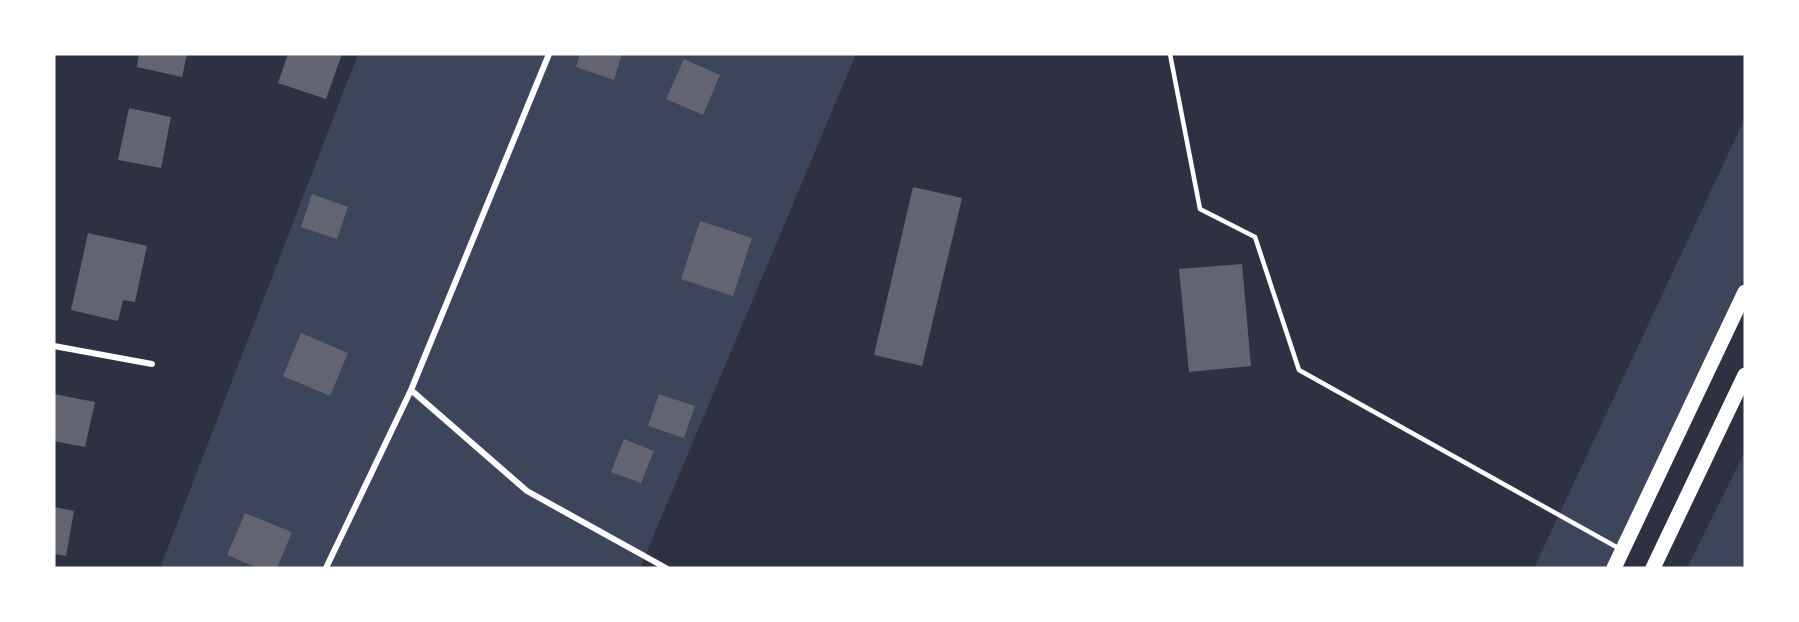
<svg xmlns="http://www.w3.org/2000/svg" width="1799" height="622" viewBox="0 0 1799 622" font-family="'IBM Plex Sans',sans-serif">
<rect width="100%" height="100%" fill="#2d3142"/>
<path fill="#3c4559" d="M358 54H856L640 568H160Z
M1745 118V277L1607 568H1534Z
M1745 451V568H1687Z"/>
<path fill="#626471" d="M139 54H187L182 77 137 67Z
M288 54H342L326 99 278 83Z
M580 54H622L614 80 576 67Z
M684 59 720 75 703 115 666 99Z
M129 108 171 117 161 168 118 160Z
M913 187 962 198 922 366 874 355Z
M312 194 348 207 337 239 301 227Z
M700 221 752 238 733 296 681 279Z
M88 233 147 246 135 302 123 300 118 321 71 310Z
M1242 264 1251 366 1189 372 1179 269Z
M301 333 348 353 330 396 283 376Z
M54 394 95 402 85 447 54 441Z
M659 394 695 406 684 438 648 426Z
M624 439 654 451 641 483 611 472Z
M54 507 74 511 66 556 54 554Z
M245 513 292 532 277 568H258L227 555Z"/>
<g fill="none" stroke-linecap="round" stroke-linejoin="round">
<path stroke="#fff" stroke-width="4.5" d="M1170 54 1200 209 1255 237 1299 370 1620 549"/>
<path stroke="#fff" stroke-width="6" d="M54 346 152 364
M411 390 527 491 666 568
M326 568 411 390 549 54"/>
<path stroke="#fff" stroke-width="15" d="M1614 568 1745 292
M1653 568 1745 375"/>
</g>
<rect width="1799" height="622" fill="none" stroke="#ffffff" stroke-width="111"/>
</svg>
